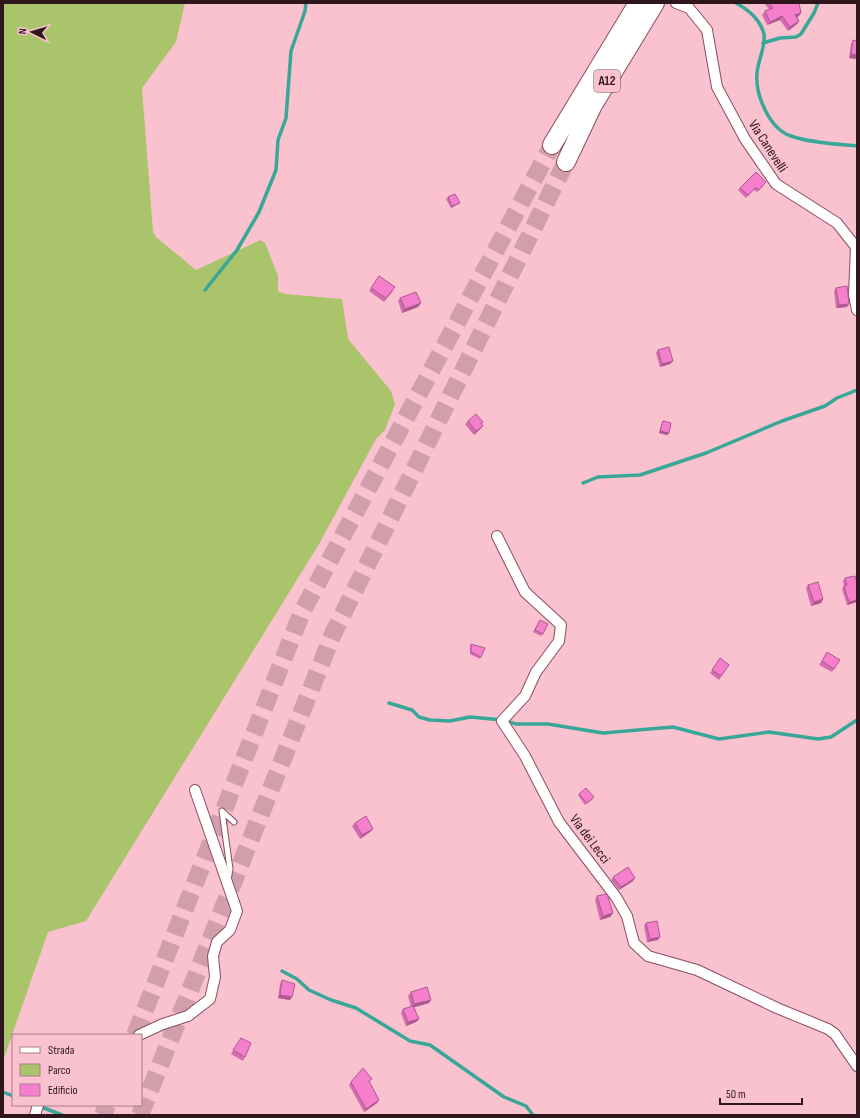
<svg xmlns="http://www.w3.org/2000/svg" width="860" height="1118" viewBox="0 0 860 1118" font-family="'Sofia Sans Condensed',sans-serif">
<rect width="100%" height="100%" fill="#fac1cf"/>
<path fill="#aac46b" d="M3 3H185L176 42 142 88 153 232 156 237 196 270 260 240 265 243 278 276V291L285 294 342 299 348 339 391 391 395 404 385 430 376 439 319 544 86 921 48 932 3 1061Z"/>
<g fill="none" stroke-linecap="round" stroke-linejoin="round">
<path stroke="#38a798" stroke-width="3.5" d="M736 3C749 10 760 19 764 34 766 46 758 60 757 73 755 94 769 129 791 136 811 143 836 144 857 146
M763 43 780 38 796 37 801 34 814 13 818 3
M205 290 237 250 259 212 276 170 278 140 286 118 291 51 305 11 306 3
M583 483 598 477 640 475 706 453 782 421 825 406 837 398 857 390
M389 703 412 710 419 717 430 720 450 721 470 717 503 720 516 724H548L603 733 673 727 719 739 769 732 818 739 831 737 857 720
M282 971 297 979 309 990 331 1000 356 1008 410 1041 430 1045 504 1097 526 1106 533 1115
M3 1092 13 1096
M39 1106 62 1115"/>
<path stroke="#d19fab" stroke-width="18" stroke-dasharray="18 9" stroke-linecap="butt" d="M135 1035 302 612 552 145
M103 1115 107 1105
M140 1115 333 634 566 162"/>
<defs>
<path id="service" d="M228 880 230 869 222 811 234 822"/>
<path id="minor" d="M676 3 689 8 707 30 717 87 745 139 776 184 837 223 856 247 854 295 857 310
M497 536 525 592 561 625 559 641 536 672 525 696 502 721 525 756 559 822 616 897 627 916 634 943 648 956 697 970 777 1008 828 1029 835 1034 857 1066
M139 1035 163 1024 188 1016 210 999 215 977 213 956 217 942 230 930 237 911 195 790
M35 1115 38 1105"/>
<path id="motorway" d="M552 145 638 3
M566 162 593 105 655 3"/>
</defs>
<use href="#service" stroke="#8a4e5f" stroke-width="7"/>
<use href="#minor" stroke="#8a4e5f" stroke-width="12"/>
<use href="#motorway" stroke="#8a4e5f" stroke-width="20"/>
<use href="#service" stroke="#fff" stroke-width="5"/>
<use href="#minor" stroke="#fff" stroke-width="10"/>
<use href="#motorway" stroke="#fff" stroke-width="18"/>
</g>
<path fill="#d36daf" d="M764 3H799L801 13 798 17H797L799 21 797 24 788 31 780 20 767 25 762 15 765 11 769 9Z
M853 40 857 41V59L849 58 851 44Z
M764 185 757 192 754 190 746 198 738 190 740 188Z
M448 197 458 204 451 208 446 199Z
M379 276 393 291 384 302 369 291Z
M836 288 847 307 836 308 834 291Z
M400 298 421 303 418 307 402 313 398 301Z
M658 350 673 361 670 364 660 367 656 353Z
M468 421 483 422 481 424 483 426 474 435 465 424Z
M663 421 669 433 667 435 659 433 662 422Z
M845 578 857 602 847 605 842 589 844 586 843 581Z
M808 585 823 599 821 603 811 606 806 588Z
M540 620 548 624 541 636 533 632Z
M471 644 481 657 480 659 470 654V646Z
M827 652 834 669 832 672 819 665Z
M720 658 729 665 719 680 710 673Z
M579 794 593 799 585 805 578 795Z
M355 823 370 832 360 839 352 826Z
M613 877 633 881 619 890 611 880Z
M597 896 613 913 610 917 600 920 595 900Z
M646 923 658 940 647 942 644 926Z
M282 980 290 1000 278 998 280 984Z
M411 992 431 1000 429 1003 414 1007 419 1019 416 1022 406 1026 401 1013 403 1009 411 1007 408 996Z
M241 1038 245 1057 243 1061 231 1054Z
M351 1082H370L369 1083 379 1100 377 1103 364 1112 349 1085Z"/>
<path fill="#ac598f" d="M801 13 798 17 792 18 795 15Z
M782 16 780 20 767 25 770 22Z
M799 21 797 24 788 31 790 27Z
M851 54 857 55V59L849 58Z
M460 203 458 204 451 208 452 206Z
M421 303 418 307 402 313 405 309Z
M849 304 847 307 836 308 839 305Z
M673 361 670 364 660 367 662 364Z
M483 426 474 435 476 431Z
M660 431 669 433 667 435 659 433Z
M823 599 821 603 811 606 814 602Z
M857 600V602L847 605 849 602Z
M373 829 370 832 360 839 362 835Z
M635 878 633 881 619 890 621 887Z
M613 913 610 917 600 920 603 916Z
M660 937 658 940 647 942 650 939Z
M280 995 292 997 290 1000 278 998Z
M431 1000 429 1003 412 1008 414 1004Z
M419 1019 416 1022 406 1026 408 1022Z
M379 1100 377 1103 364 1112 366 1109Z"/>
<path fill="#f57fcc" stroke="#ac598f" d="M769 3H799L801 13 795 15 799 21 790 27 782 16 770 22 765 11 773 8Z
M853 40 857 41V55L851 54Z
M756 172 766 182 759 190 756 187 748 195 740 188Z
M455 194 460 203 452 206 448 197Z
M379 276 395 287 386 298 371 288Z
M847 286 849 304 839 305 836 288Z
M416 292 421 303 405 309 400 298Z
M669 347 673 361 662 364 658 350Z
M476 414 483 422 481 423 483 426 476 431 468 421Z
M663 421 671 423 669 433 660 431Z
M855 576 857 583V600L849 602 844 586 847 585 845 578Z
M818 582 823 599 814 602 808 585Z
M540 620 548 624 543 634 535 630Z
M471 644 485 648 481 657 471 652Z
M827 652 840 660 834 669 822 661Z
M720 658 729 665 721 676 712 670Z
M586 788 594 797 587 803 579 794Z
M366 816 373 829 362 835 355 823Z
M628 867 635 878 621 887 613 877Z
M607 894 613 913 603 916 597 896Z
M657 921 660 937 650 939 646 923Z
M282 980 295 984 292 997 280 995Z
M427 987 431 1000 414 1004 411 992Z
M413 1006 419 1019 408 1022 403 1009Z
M241 1038 251 1043 245 1057 233 1050Z
M363 1068 372 1079 369 1081 379 1100 366 1109 351 1082Z"/>
<g text-anchor="middle" dominant-baseline="central" stroke-width="4" stroke-linejoin="round" paint-order="stroke">
<rect fill="#fac1cf" stroke="#6c4952" stroke-width="1" x="594" y="70" width="26" height="22" rx="3"/>
<g font-size="13" font-weight="bold" fill="#2f161d">
<text x="607" y="81">A12</text>
</g>
<g font-size="14" fill="#2f161d" stroke="#fac1cf">
<text transform="translate(768 146) rotate(57)">Via Canevelli</text>
<text transform="translate(590 839) rotate(53)">Via dei Lecci</text>
</g>
</g>
<rect width="860" height="1118" fill="none" stroke="#2f161d" stroke-width="8"/>
<rect x="12" y="1034" width="130" height="72" fill="#fac1cf" stroke="#a97d88"/>
<rect x="20" y="1047" width="20" height="6" fill="#ffffff" stroke="#a97d88"/>
<text x="48" y="1054" font-size="12" fill="#2f161d">Strada</text>
<rect x="20" y="1064" width="20" height="12" fill="#aac46b" stroke="#a97d88"/>
<text x="48" y="1074" font-size="12" fill="#2f161d">Parco</text>
<rect x="20" y="1084" width="20" height="12" fill="#f57fcc" stroke="#a97d88"/>
<text x="48" y="1094" font-size="12" fill="#2f161d">Edificio</text>
<g transform="translate(32 32) rotate(275)" stroke="#fac1cf" stroke-width="3" paint-order="stroke">
<path d="M0-3L7 15L0 10L-7 15Z" fill="#2f161d"/>
<text y="-6" font-size="11" font-weight="bold" text-anchor="middle" fill="#2f161d">N</text>
</g>
<path d="M720 1098v6h82v-6" fill="none" stroke="#2f161d" stroke-width="2"/>
<text x="726" y="1098" font-size="12" fill="#2f161d" stroke="#fac1cf" stroke-width="3" paint-order="stroke">50 m</text>
</svg>
